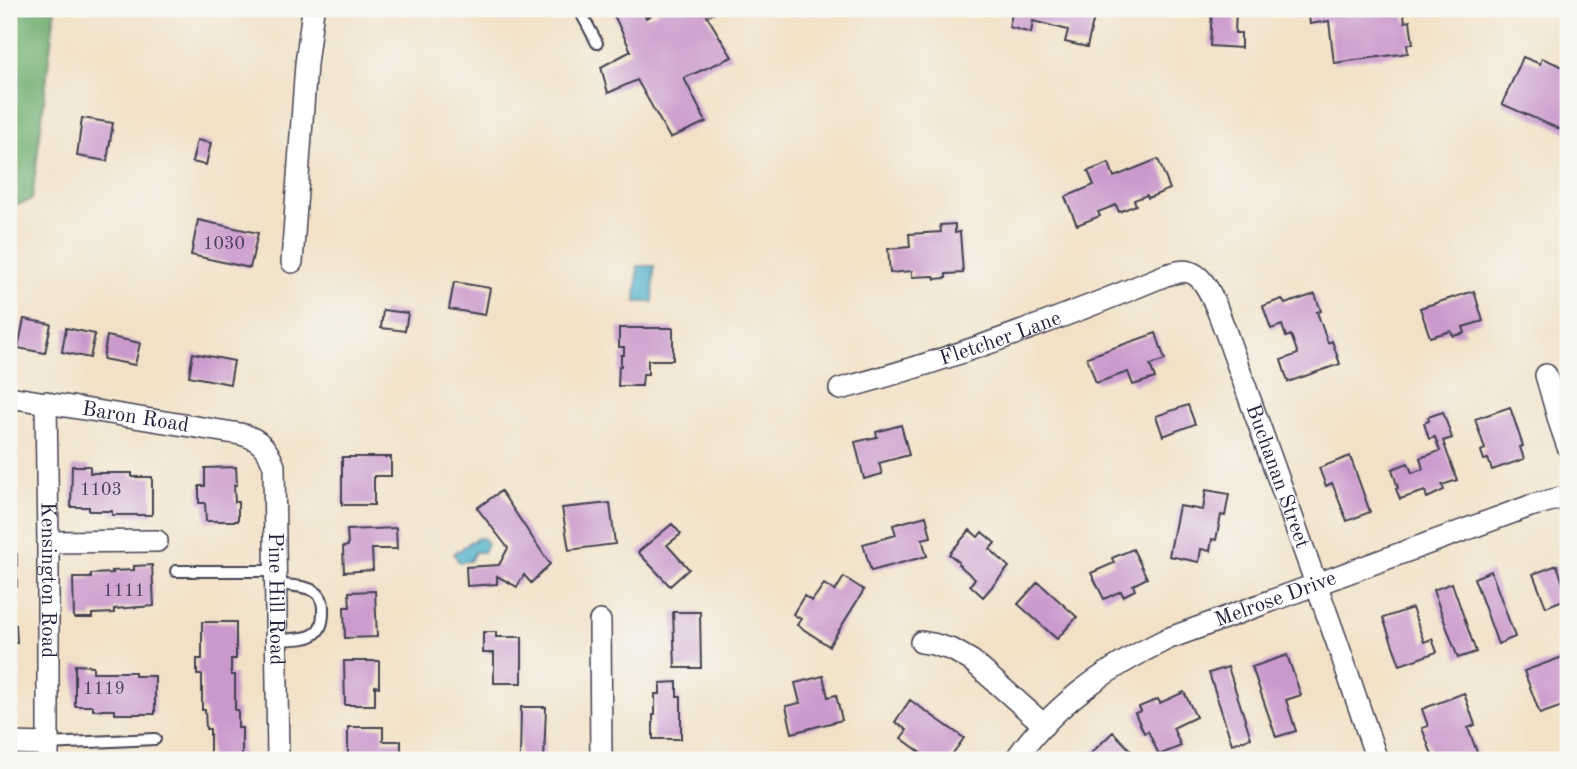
<svg xmlns="http://www.w3.org/2000/svg" width="1577" height="769" viewBox="0 0 1577 769" font-family="'Old Standard TT',serif">
<rect width="100%" height="100%" fill="#f6f6f2"/>
<filter id="ink" filterUnits="userSpaceOnUse"><feTurbulence type="fractalNoise" baseFrequency=".0143" numOctaves="2"/><feDisplacementMap in="SourceGraphic" scale="14" xChannelSelector="R" yChannelSelector="G"/><feConvolveMatrix kernelMatrix="1 2 1 2 8 2 1 2 1" color-interpolation-filters="sRGB"/></filter>
<filter id="wash" filterUnits="userSpaceOnUse"><feTurbulence type="fractalNoise" baseFrequency=".00686" numOctaves="4" result="noise"/><feDisplacementMap in="SourceGraphic" scale="28" xChannelSelector="R" yChannelSelector="G"/><feGaussianBlur stdDeviation="1.57" result="paint"/><feColorMatrix in="noise" values="0 0 0 0 0 0 0 0 0 0 0 0 0 0 0 0 0 1.4 0 .05"/><feComposite in="paint" operator="in"/></filter>
<g filter="url(#wash)">
<rect width="100%" height="100%" fill="#f2e1c6"/>
<path fill="#6caa6c" stroke="#476654" stroke-width="2" d="M9 9H55L32 200 9 207Z"/>
<path fill="#4aafc9" stroke="#366882" stroke-width="2" d="M638 266H654L653 302H636Z
M483 538 487 544 483 552H475L470 561 459 562 454 554 457 550 461 551 463 547 468 545 469 542 474 541 475 539Z"/>
<g id="blocks">
<path fill="#ca9acc" d="M611 9H640L646 18 663 9H725L707 16 732 57 684 78 706 122 670 138 637 80 608 93 601 67 631 51Z
M1013 9H1068L1074 10V9H1096L1087 47 1065 42 1068 30 1033 21 1031 33 1009 27Z
M1212 9H1236L1235 33H1241V48L1210 46Z
M1308 9H1403L1405 22 1410 21 1413 44H1407L1408 53 1334 63 1329 21 1310 24Z
M1523 57 1540 64 1542 58 1568 69V126L1566 132 1502 104Z
M82 118 113 123 107 161 77 156Z
M197 140 211 143 206 165 192 162Z
M1158 159 1170 189 1148 198 1147 195 1134 200 1136 205 1119 212 1116 205 1098 212 1100 216 1077 225 1065 197 1094 185 1088 171 1109 163 1114 177Z
M198 220 258 233 250 268 191 255Z
M955 224V233L960 232 963 273 946 274V278L935 279 934 276 912 277V271L890 273 888 249 910 247 909 234 941 232 940 225Z
M454 282 490 288 485 315 449 309Z
M1474 291 1483 321 1463 327 1465 333 1453 336 1451 331 1430 337 1420 308Z
M1315 294 1321 311 1317 312 1328 343 1332 341 1340 364 1288 382 1281 360 1298 354 1291 335 1286 337 1282 325 1271 329 1263 306 1282 299 1285 304Z
M383 310 408 313 405 331 381 328Z
M24 319 51 324 45 353 18 348Z
M66 328 95 334 90 358 62 352Z
M619 328H673V360H648V374H643L642 386H618L619 366H621V355H624V347H619Z
M1156 333 1165 360 1150 365 1155 378 1133 385 1128 372 1096 383 1087 357Z
M107 336 140 343 135 365 103 359Z
M193 353 234 361 230 384 189 376Z
M1188 405 1195 424 1163 436 1156 416Z
M1510 407 1523 446 1520 447 1524 459 1492 470 1488 459 1484 460 1481 451 1485 449 1475 419Z
M1443 412 1452 438 1443 441 1457 480 1442 485 1444 490 1427 498 1425 491 1400 499 1396 489 1398 488 1392 469 1408 463 1412 473 1423 469 1420 458 1440 451 1435 437 1429 439 1424 423 1429 421 1428 417Z
M901 425 909 455 879 463 882 474 864 479 855 442 877 437 876 432Z
M9 430H12L14 461H9Z
M1350 456 1370 512 1347 521 1332 483 1326 486 1319 468Z
M342 457H391V476H374V505H342Z
M72 466H90V473H132V477H152V515H112V511H89V507H71Z
M236 467 237 485H234L235 502H238V521H206L205 503H199V486H205V468Z
M1206 490 1229 494 1225 516 1221 515 1216 540 1212 539 1210 551 1201 549 1199 562 1169 556 1179 506 1203 510Z
M501 491 550 564 531 583 524 575 517 587 497 576V584L467 586 466 567 499 565 508 548 477 508Z
M610 503 615 544 569 550 562 508Z
M926 516 931 537 922 539 927 556 871 571 863 544 896 535 893 525Z
M672 524 681 534 667 545 689 569 670 586 638 552Z
M396 528 397 549H372L373 570 344 572 343 547 348 546 347 530Z
M970 530 978 537 982 532 995 543 990 549 1009 567 983 597 970 585 975 579 958 564 959 562 949 554Z
M1133 549 1147 578 1133 585 1135 590 1123 596 1121 591 1104 599 1091 573 1114 563 1112 558Z
M9 554H17V587H9Z
M152 565 154 606 114 609V613L92 614V618H74L73 578H91V574L113 573 112 571 134 570V566Z
M1557 565 1568 598 1546 607 1533 574Z
M1491 571 1515 637 1498 644 1474 578Z
M844 577 864 590 829 646 797 625 801 619 793 614 804 596 812 601 824 584 835 591Z
M1038 582 1077 617 1057 639 1018 604Z
M1452 583 1476 652 1458 658 1433 590Z
M375 591 377 637 345 638 344 607H350L349 592Z
M1412 608 1424 642 1432 639 1437 652 1400 665 1383 618Z
M673 612H700L701 668H675Z
M202 622H236V659H231V675H235V710H238V728H242V760H210V729H206L205 710H202V675H197V659H202Z
M9 625H16L17 643H13V679H9Z
M483 632H496V637H522V683H494V653H483Z
M1287 655 1301 695 1286 700 1296 731 1276 737 1252 667Z
M1568 655V704L1540 714 1524 671Z
M344 661H379V687L375 686V705H345Z
M75 665 93 666V672H135V676H155V714H115V710H93V706H75Z
M1228 667 1251 738 1232 744 1209 673Z
M823 676 828 697 836 695 842 720 792 733 786 706 800 703 795 683Z
M677 682V696H681V739H653V715H655V694H660V683Z
M1184 692 1196 717 1173 728 1181 746 1159 755 1148 731 1144 733 1135 713 1141 711 1139 707 1158 699 1160 703Z
M1464 693 1475 725 1468 728 1477 752 1455 760H1434L1422 728 1428 726 1422 709Z
M910 700 964 738 948 760H917L915 759 920 752 901 738 907 730 895 722Z
M521 707H546L544 760H520Z
M348 727H383V741H401V760H348Z
M1113 732 1138 758 1136 760H1084Z"/>
</g>
</g>
<g filter="url(#ink)">
<use href="#blocks" fill-opacity="0" stroke="#413f50" stroke-width="2"/>
<g fill="none" stroke-linecap="round" stroke-linejoin="round">
<defs>
<path id="service" d="M579 9 597 43
M176 571H275
M275 584C288 586 309 585 318 594 323 599 323 605 323 610 324 643 301 638 276 640
M47 744 155 739"/>
<g id="minor">
<path d="M292 262 306 64 313 9"/>
<path d="M1546 375 1560 424 1568 447"/>
<path id="s1" d="M840 389C951 360 1060 319 1166 275 1174 273 1182 270 1189 272 1208 276 1218 313 1225 330L1338 645 1377 760"/>
<path id="s2" d="M9 397 240 434C259 438 268 449 274 466L278 760"/>
<path id="s3" d="M46 402 48 542V760"/>
<path d="M48 542 157 541"/>
<path d="M600 621 601 760"/>
<path d="M921 642 933 644 953 650 972 661 1044 725"/>
<path d="M9 743 47 744"/>
<path id="s4" d="M1015 760C1054 704 1107 668 1167 639L1530 506 1568 496"/>
</g>
</defs>
<use href="#service" stroke="#413f50" stroke-width="14"/>
<use href="#minor" stroke="#413f50" stroke-width="24"/>
<use href="#service" stroke="#fff" stroke-width="10"/>
<use href="#minor" stroke="#fff" stroke-width="21"/>
</g>
</g>
<g text-anchor="middle" dominant-baseline="central" stroke-width="5" stroke-linejoin="round" paint-order="stroke">
<g font-size="18" fill="#4c405f">
<text x="224" y="244">1030</text>
<text x="101" y="490">1103</text>
<text x="124" y="591">1111</text>
<text x="104" y="689">1119</text>
</g>
<g font-size="21" fill="#22223b" stroke="#f6f6f2">
<text stroke="none"><textPath href="#s1" startOffset="168">Fletcher Lane</textPath></text>
<text stroke="none"><textPath href="#s2" startOffset="128">Baron Road</textPath></text>
<text stroke="none"><textPath href="#s1" startOffset="595">Buchanan Street</textPath></text>
<text stroke="none"><textPath href="#s3" startOffset="178">Kensington Road</textPath></text>
<text stroke="none"><textPath href="#s2" startOffset="416">Pine Hill Road</textPath></text>
<text stroke="none"><textPath href="#s4" startOffset="312">Melrose Drive</textPath></text>
</g>
</g>
<rect width="1577" height="769" fill="none" stroke="#f6f6f2" stroke-width="35"/>
</svg>
